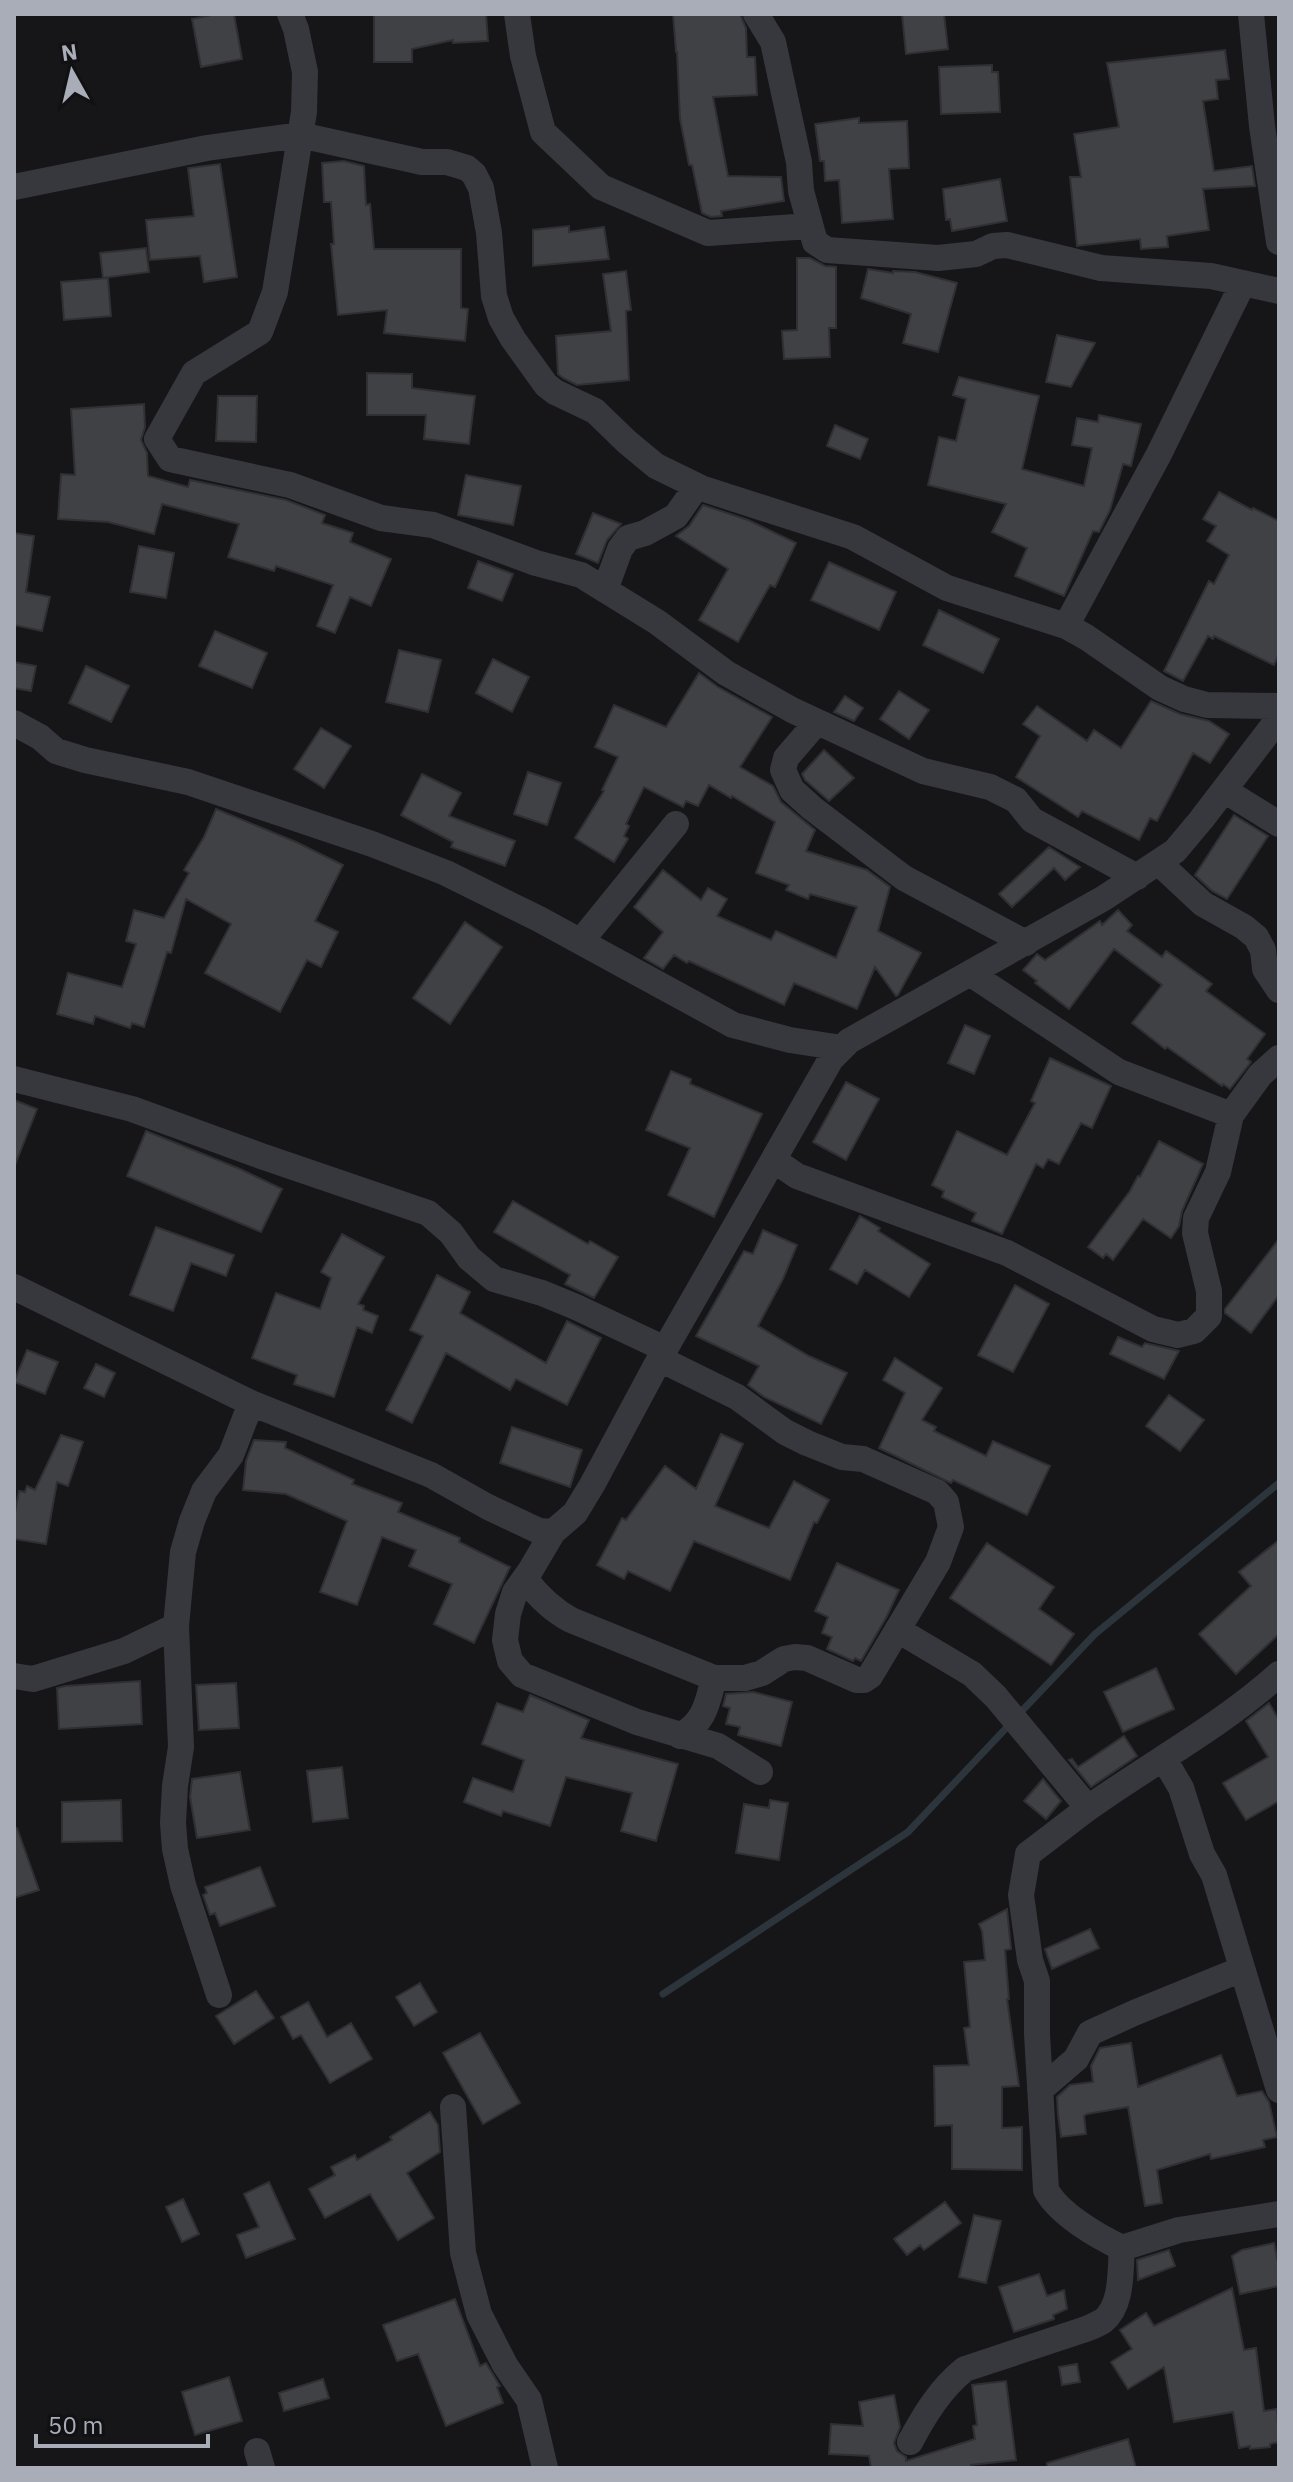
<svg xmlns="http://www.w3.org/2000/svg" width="1293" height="2482" viewBox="0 0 1293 2482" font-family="'IBM Plex Sans',sans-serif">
<rect width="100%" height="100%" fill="#161618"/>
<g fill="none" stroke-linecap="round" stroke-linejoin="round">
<path stroke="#2c353c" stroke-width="7" d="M1018 1715 1095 1634 1279 1483
M663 1994 908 1832 1010 1724"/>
</g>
<path fill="#404145" stroke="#303034" stroke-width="2" d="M217 14H234L242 59 201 67 192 19Z
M374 14H486L488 41 453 43V40L412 49V62H374Z
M673 14H740L746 28 747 57H755L757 95 713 97 728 176 781 177 784 201 721 211 722 216 711 217 702 213 692 165H689L680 119 677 52H676Z
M902 14H944L948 49 906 54Z
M1225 50 1229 79 1216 80 1218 99 1203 101 1214 171 1252 166 1255 186 1203 189 1209 230 1167 236 1168 247 1141 249 1140 239 1077 246 1070 177H1081L1074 134 1119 127 1107 63Z
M992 65V72H998L1000 112 941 114 939 67Z
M859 118V123L907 121 909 168 889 169 893 219 842 223 839 180 825 181 824 161H820L815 124Z
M344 161 364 166 366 205 370 204 374 249H461V308L468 309 465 341 384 333 387 310 338 315 331 244H334L331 202H324L322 163Z
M220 164 237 277 204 282 200 256 150 260 146 220 194 216 188 168Z
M1000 179 1007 221 952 231 950 219 946 220 943 189Z
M569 226V232L604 227 609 259 533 266V230Z
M146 248 149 272 103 278 100 253Z
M797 258H810L825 266 836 267V328H829L830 357 784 359 782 331 797 330Z
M868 269 893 273V271L915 272 957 283 938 352 903 343 911 314 861 298Z
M626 271 631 310 626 311 629 380 577 385 563 378 558 374 556 336 611 331 603 274Z
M108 278 111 316 64 320 61 282Z
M1057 335 1095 343 1071 387 1046 382Z
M367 373 412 374V388L475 396 469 444 424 439 426 415H367Z
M959 377 1039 396 1022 469 1084 486 1092 448 1072 445 1077 418 1098 422 1099 415 1141 424 1131 466 1123 464 1110 510 1099 532 1093 531 1064 596 1015 576 1027 548 992 532 1006 504 928 485 939 437 956 441 966 399 953 395Z
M218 396H257L256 442 216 441Z
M144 404 145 427 141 440 147 453 148 476 188 487 190 480 286 500 325 515 322 523 353 533 350 542 391 559 371 606 350 597 335 633 317 626 333 585 276 566 274 571 228 557 239 524 162 504 154 534 108 522 58 519 61 474 75 475 71 409Z
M835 425 868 439 860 459 827 446Z
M466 475 521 486 513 525 458 515Z
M1219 492 1252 510 1253 508 1279 521V654L1274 665 1214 636 1213 639 1208 636 1183 681 1164 671 1209 581 1214 584 1229 555 1207 541 1216 526 1203 519Z
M703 505 748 520 796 543 775 587 770 585 738 642 699 620 728 569 676 536 689 526Z
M593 513 621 524 607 540 598 563 576 554Z
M14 533 34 536 26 592 50 597 42 631 14 625Z
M139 546 174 553 166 598 130 592Z
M478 561 513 574 502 601 468 588Z
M829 562 896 592 879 630 811 600Z
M939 610 999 639 983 673 923 645Z
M215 631 267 653 252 688 199 666Z
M399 650 441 660 428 712 386 702Z
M493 659 529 677 512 712 476 693Z
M14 662 36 666 31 691 14 688Z
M86 666 129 686 111 722 69 703Z
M699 673 718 687 772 717 740 767 773 786 781 802 815 830 806 851 867 870 890 887 878 931 921 953 898 995 896 996 875 967 857 1009 794 983 784 1005 689 961 687 963 674 955 663 969 644 958 663 932 634 907 663 870 701 900 708 888 727 899 717 916 771 940 776 931 836 958 857 907 810 894 808 899 786 890 789 885 756 873 775 822 732 796 731 798 709 785 698 806 686 801 683 807 644 787 626 824 629 826 624 836 628 839 614 862 575 838 604 791 602 790 618 757 595 747 614 705 666 727Z
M899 691 929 710 909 739 880 719Z
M845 696 863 708 854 721 834 712Z
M1151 701 1180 714 1209 721 1229 734 1210 763 1193 753 1157 821 1150 818 1139 840 1082 811 1078 817 1016 777 1040 736 1023 724 1037 706 1087 741 1094 730 1121 748Z
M321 728 351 746 324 788 294 769Z
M824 750 854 778 829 801 805 780 802 774Z
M528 772 561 783 547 825 514 814Z
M422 774 461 793 449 816 515 841 505 866 451 847 453 842 401 815Z
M216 809 296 842 343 865 315 921 338 932 321 967 307 960 280 1012 205 973 231 924 186 899 171 953 167 952 144 1027 132 1023 130 1028 95 1016 93 1024 57 1014 68 973 122 987 136 944 126 941 134 910 164 918 189 873 184 870 204 837Z
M1234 815 1268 836 1227 899 1212 891 1195 875Z
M1049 847 1080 867 1065 880 1054 868 1012 907 999 894Z
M1118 910 1132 925 1127 931 1162 957 1166 951 1212 984 1206 991 1265 1034 1247 1059 1251 1062 1230 1089 1223 1084 1222 1086 1167 1047 1165 1049 1132 1023 1162 985 1114 949 1069 1009 1035 983 1037 981 1023 970 1037 954 1045 960 1100 921 1102 925Z
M465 922 502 947 450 1024 413 998Z
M965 1025 990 1036 974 1074 948 1063Z
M1050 1058 1111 1086 1092 1128 1081 1123 1059 1164 1048 1159 1043 1168 1036 1164 1002 1234 972 1221 976 1213 942 1197 944 1191 932 1185 957 1131 1007 1155 1035 1103 1031 1101Z
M671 1071 691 1079 690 1084 762 1114 714 1217 668 1195 690 1148 646 1130Z
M846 1082 879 1099 846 1160 813 1142Z
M14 1100 37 1109 15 1165H14Z
M146 1131 240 1169 282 1189 261 1232 127 1176Z
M1159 1141 1203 1164 1182 1211 1179 1226 1171 1238 1143 1219 1113 1260 1106 1254 1103 1258 1088 1247 1130 1191 1138 1176 1140 1177Z
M513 1201 588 1244 590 1241 618 1257 594 1298 565 1284 570 1275 494 1232Z
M860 1216 880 1228 878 1231 930 1264 909 1297 865 1270 857 1284 830 1269Z
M156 1227 234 1255 226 1276 191 1263 173 1311 130 1295Z
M763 1230 797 1245 783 1279 758 1326 809 1356 847 1373 821 1424 764 1397 748 1385 759 1366 696 1336 744 1251 753 1254Z
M342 1234 384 1257 358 1304 364 1306 363 1310 378 1316 372 1333 357 1327 334 1397 294 1384 297 1375 252 1358 276 1293 320 1309 331 1278 321 1272Z
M1279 1239V1295L1251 1333 1225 1313V1309Z
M437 1275 470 1292 460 1313 546 1363 567 1321 601 1338 567 1405 516 1379 510 1390 446 1353 412 1423 386 1410 423 1336 410 1330Z
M1015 1285 1049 1304 1013 1372 978 1355Z
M1118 1337 1142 1347 1145 1343 1179 1351 1164 1379 1110 1354Z
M27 1350 58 1362 45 1394 14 1382Z
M895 1358 942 1388 922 1420 936 1427 934 1431 986 1456 993 1441 1050 1466 1027 1515 953 1480 951 1483 879 1448 905 1393 883 1380Z
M96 1364 115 1373 104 1397 84 1388Z
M1169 1395 1204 1420 1180 1451 1146 1426Z
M512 1427 582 1450 570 1487 500 1463Z
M721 1434 743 1444 715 1506 769 1528 794 1481 829 1500 817 1523 814 1522 790 1580 694 1541 670 1591 628 1571 624 1579 597 1565 622 1518 626 1520 665 1466 696 1489Z
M61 1435 83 1442 68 1486 57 1482 46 1544 14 1539V1518L19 1491 25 1492 27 1486 35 1490Z
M254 1440 286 1442 285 1448 354 1480 352 1484 402 1503 398 1512 460 1538 459 1542 510 1567 474 1643 434 1624 452 1584 409 1566 416 1550 382 1537 357 1605 320 1592 347 1521 286 1494 243 1490 246 1461Z
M1279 1540V1634L1236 1674 1199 1634 1251 1586 1239 1572Z
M987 1543 1054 1587 1039 1609 1074 1634 1051 1665 950 1598Z
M837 1563 899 1590 887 1616 861 1661 855 1658 853 1661 827 1649 832 1637 822 1633 828 1617 815 1611Z
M1156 1668 1174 1709 1123 1732 1104 1692Z
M140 1681 142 1724 59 1729 57 1688 65 1686Z
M236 1683 239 1728 199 1730 196 1685Z
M753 1692 792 1702 781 1746 738 1735 740 1727 726 1724 730 1708 723 1706 726 1694Z
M530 1695 589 1720 581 1738 678 1764 656 1841 621 1831 632 1793 566 1777 550 1826 503 1811 501 1816 464 1802 473 1778 513 1792 524 1760 482 1744 497 1703 523 1712Z
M1269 1703 1279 1720V1801L1246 1820 1223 1783 1268 1757 1246 1721Z
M1124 1736 1137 1756 1091 1787 1069 1760 1072 1759 1078 1767Z
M342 1767 348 1818 313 1822 307 1771Z
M240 1772 250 1830 197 1838 190 1797 192 1779Z
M1043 1779 1061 1801 1046 1819 1024 1801Z
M121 1800 122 1841 62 1842V1802Z
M770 1800 788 1803 779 1860 736 1853 744 1804 769 1808Z
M14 1828H17L39 1890 14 1898Z
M260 1867 275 1906 220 1926 215 1913 210 1915 203 1895 207 1893 205 1887Z
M1007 1909 1011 1949 1005 1950 1009 1999H1007L1019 2086 1002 2087V2128L1022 2127V2170L952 2169V2125L935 2126 934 2066 969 2065 964 2028 970 2027 964 1962 985 1960 982 1931 979 1924Z
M1090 1929 1099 1948 1052 1969 1045 1949Z
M420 1983 437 2012 414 2026 396 1997Z
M256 1991 274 2018 234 2044 216 2016Z
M308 2002 327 2037 351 2023 372 2059 330 2083 301 2035 293 2039 281 2017Z
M480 2033 520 2103 483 2124 443 2053Z
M1131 2043 1138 2087 1221 2055 1237 2096 1262 2091 1269 2102 1277 2137 1263 2140 1265 2147 1211 2159 1210 2154 1157 2170 1162 2203 1145 2206 1128 2107 1087 2114 1084 2116 1086 2134 1061 2137 1058 2115 1057 2097 1070 2085 1093 2082 1091 2066 1100 2048Z
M430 2112 438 2125 440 2152 407 2173 434 2218 398 2240 370 2194 325 2218 309 2189 335 2175 331 2167 355 2155 357 2160 392 2140 390 2137Z
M269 2182 295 2239 246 2258 237 2235 259 2227 244 2194Z
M183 2199 199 2234 182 2242 166 2207Z
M945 2202 961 2223 924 2250 920 2245 907 2255 894 2239Z
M974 2215 1001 2221 986 2283 959 2277Z
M1274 2243 1279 2267V2286L1240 2294 1232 2256 1242 2250Z
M1169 2250 1175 2266 1138 2280 1137 2260Z
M1039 2274 1047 2296 1064 2290 1067 2309 1053 2315 1054 2319 1014 2332 999 2287Z
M1232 2288 1244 2350 1256 2348 1264 2411 1277 2409 1279 2442 1270 2444V2447L1250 2449V2446L1239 2448 1233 2412 1174 2422 1164 2367 1128 2389 1111 2362 1132 2349 1120 2330 1146 2313 1154 2326Z
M455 2299 480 2366 486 2363 500 2386 497 2387 503 2403 446 2426 418 2354 397 2361 383 2325Z
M1077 2364 1080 2382 1062 2385 1059 2367Z
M229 2377 242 2421 195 2435 182 2392Z
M323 2379 329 2398 284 2411 279 2393Z
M1006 2381 1016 2460 971 2465V2468H871L869 2456 829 2454 831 2424 863 2426 859 2402 894 2395 900 2427 894 2443 897 2451 906 2457V2461L975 2439 973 2426 977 2425 972 2385Z
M1128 2439 1136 2468H1047V2463Z"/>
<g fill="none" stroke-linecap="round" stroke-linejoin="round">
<path stroke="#37383d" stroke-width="26" d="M290 14 296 29 305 72 304 112 275 292 260 332 194 373 157 439 170 459 290 485 381 518 433 525 536 563 581 575 657 622 726 673 792 710 923 771 990 787 1016 800 1032 820 1137 877
M517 14 523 56 543 132 601 187 708 233 810 226
M756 14 773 42 799 162 801 191 815 242 827 250 938 258 976 254 993 246 1007 245 1101 268 1211 276 1279 291
M1251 14 1262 126 1279 242
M14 187 207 148 300 135 422 162H447L467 168 474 174 481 188 489 233 494 296 501 318 513 339 546 385 555 392 595 411 627 442 656 466 701 488 853 537 947 588 1066 626 1086 637 1160 688 1184 699 1207 705 1279 706
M605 590 620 549 628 538 645 533 676 516 697 486
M1066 626 1159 454 1243 283
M817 722 786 758 783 770 792 790 812 808 904 878 1026 943
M14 723 40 737 56 751 85 760 188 782 372 844 446 873 539 919 733 1025 790 1040 842 1048
M1224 790 1279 824
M1159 863 1203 904 1244 927 1256 937 1263 950 1265 969 1279 990
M581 941 676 824
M971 974 1119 1072 1231 1115
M14 1079 132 1109 261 1156 428 1213 451 1233 469 1258 494 1279 542 1293 576 1307 665 1349
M775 1161 797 1176 1007 1253 1153 1329 1178 1335 1194 1331 1209 1316V1291L1195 1233 1196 1218 1218 1172 1231 1115 1260 1075 1279 1058
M14 1287 251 1403 431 1475 488 1507 539 1531 553 1532
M525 1579C538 1596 552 1610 571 1620L714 1678H745L762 1673 784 1659 795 1657 807 1658 857 1680H864L870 1676 938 1562 951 1527 946 1502 937 1492 863 1459 842 1457 807 1443 785 1432 737 1397 660 1359
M898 1630 972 1674 996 1697 1088 1808
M1279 1674C1220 1727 1151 1763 1087 1809 1067 1824 1048 1839 1028 1854L1021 1895 1030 1960 1037 1981V2034L1046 2190C1059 2214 1097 2236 1122 2248L1179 2230 1279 2214
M14 1676 33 1679 124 1651 176 1626
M680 1736C705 1722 707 1704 714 1678
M1164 1759 1181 1788 1202 1854 1214 1875 1279 2090
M760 1772 718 1746 637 1722 522 1675 510 1661 505 1640 508 1614 515 1592 530 1571 553 1532 575 1513 592 1485 665 1349 831 1059 849 1041 1104 898 1175 851 1201 820 1279 718
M219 1995 183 1885 175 1849 173 1823 175 1786 181 1747 176 1626 183 1552 192 1521 204 1491 231 1455 251 1403
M1040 2090 1076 2059 1090 2033 1134 2013 1242 1969
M453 2107 463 2253 479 2314 505 2365 529 2400 545 2468
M910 2442C925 2414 941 2388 965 2369L1086 2329C1091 2327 1098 2324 1103 2321 1123 2305 1120 2270 1122 2248
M257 2451 262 2468"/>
</g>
<rect width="1293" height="2482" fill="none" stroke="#a8adb8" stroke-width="32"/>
<g transform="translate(72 72) rotate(352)" stroke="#111113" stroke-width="6" paint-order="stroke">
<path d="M0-6L14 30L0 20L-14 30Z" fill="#a8adb8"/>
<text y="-12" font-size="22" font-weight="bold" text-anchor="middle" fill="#a8adb8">N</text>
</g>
<path d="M36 2434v12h172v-12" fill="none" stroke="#a8adb8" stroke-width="4"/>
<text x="48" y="2434" font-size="24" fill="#a8adb8" stroke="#111113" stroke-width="6" paint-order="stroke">50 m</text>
</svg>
